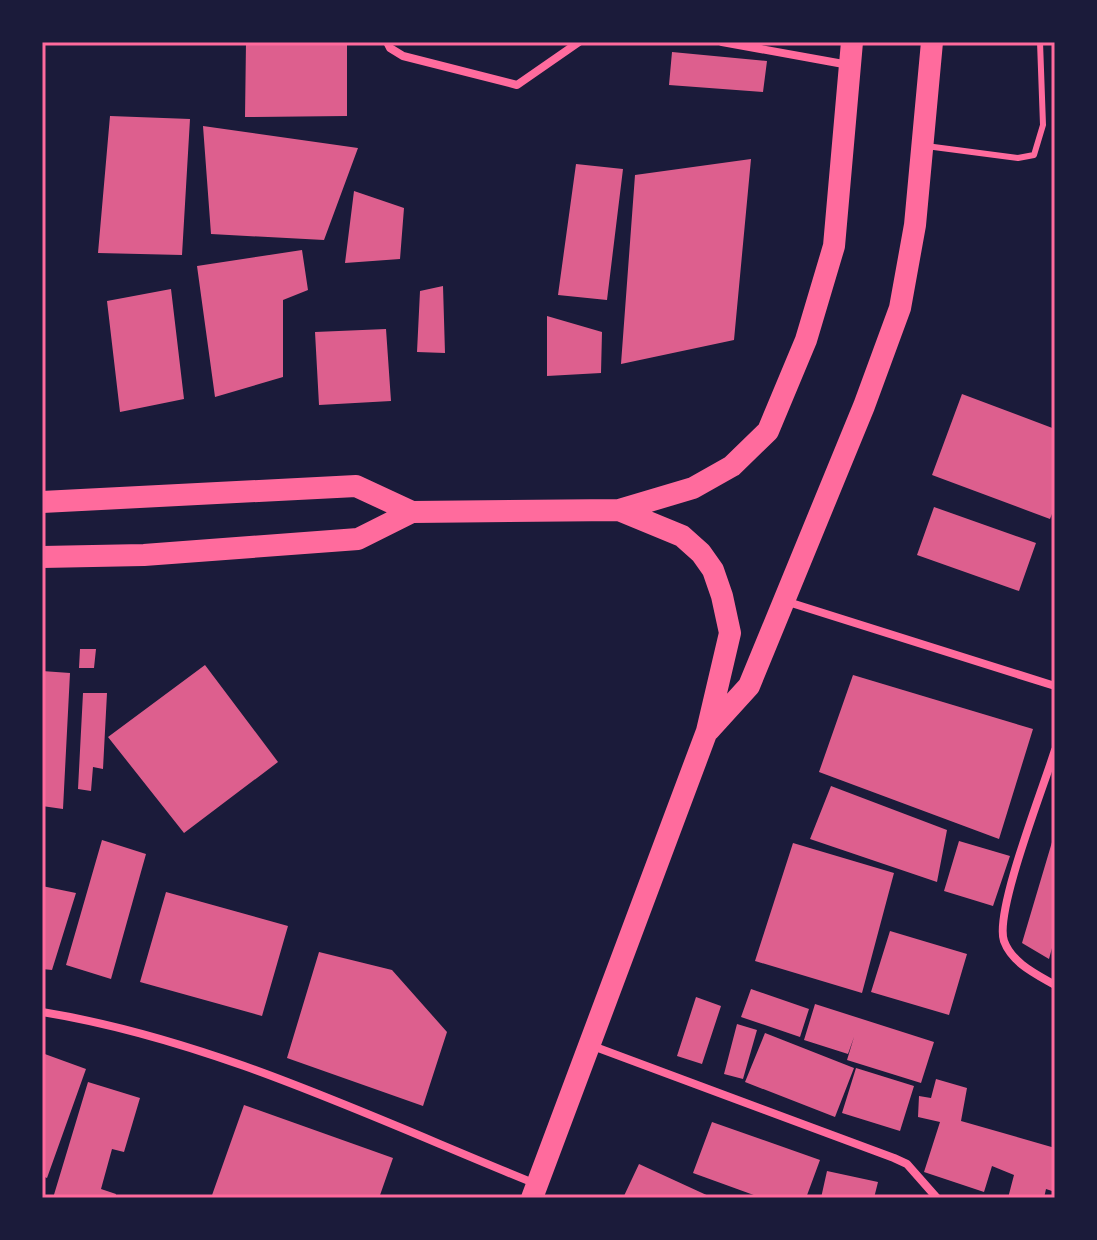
<svg xmlns="http://www.w3.org/2000/svg" width="1097" height="1240" viewBox="0 0 1097 1240" font-family="Commissioner,sans-serif">
<rect width="100%" height="100%" fill="#1b1b3a"/>
<path fill="#dd5f8e" d="M246 42H347V116L245 117Z
M672 52 767 61 763 92 669 85Z
M110 116 190 119 182 255 98 253Z
M203 126 358 148 324 240 211 234Z
M751 159 734 340 621 364 635 175Z
M576 164 623 169 607 300 558 295Z
M354 191 404 208 400 259 345 263Z
M302 250 308 290 283 300V377L215 397 197 266Z
M443 286 445 353 417 352 420 291Z
M171 289 184 399 120 412 107 301Z
M547 316 602 332 601 373 547 376Z
M386 329 391 401 319 405 315 332Z
M962 394 1055 429V506L1050 519 932 475Z
M934 507 1036 543 1019 591 917 555Z
M80 649H96L94 668H79Z
M205 665 278 762 184 833 108 737Z
M42 671 70 673 63 809 42 806Z
M853 675 1033 729 999 839 819 772Z
M83 693H107L103 769 93 767 91 791 78 789Z
M831 786 947 830 937 882 810 839Z
M1055 832V937L1049 959 1022 943Z
M102 840 146 854 111 979 66 965Z
M959 841 1010 856 993 906 944 891Z
M793 843 894 873 862 993 755 961Z
M42 886 76 893 52 970 42 969Z
M166 892 288 926 262 1016 140 982Z
M890 931 967 954 949 1015 871 992Z
M319 952 392 970 447 1032 423 1106 287 1058Z
M751 989 809 1009 800 1037 741 1017Z
M696 997 721 1006 702 1064 677 1056Z
M815 1004 934 1042 921 1083 847 1060 854 1037 848 1054 804 1040Z
M737 1024 757 1030 743 1079 724 1074Z
M765 1033 854 1068 835 1117 745 1082Z
M42 1053 86 1069 47 1178 42 1176Z
M856 1068 914 1086 900 1131 842 1113Z
M936 1079 967 1088 961 1121 1055 1148 1052 1191 1046 1189 1044 1198H1008L1014 1175 992 1166 984 1192 924 1172 940 1122 918 1117 919 1096 931 1098Z
M88 1082 140 1098 124 1152 112 1149 101 1189 116 1194 115 1198H53Z
M244 1105 393 1158 379 1198H211Z
M712 1122 820 1160 806 1198H762L693 1173Z
M639 1164 713 1198H623Z
M827 1171 878 1182 874 1198H821Z"/>
<g fill="none" stroke-linecap="round" stroke-linejoin="round">
<path stroke="#ff6b9d" stroke-width="6" d="M926 146 1018 158 1034 155 1043 125 1040 42"/>
<path stroke="#ff6b9d" stroke-width="8" d="M387 42 390 48 403 56 517 85 579 42
M722 42 849 65
M785 601 1055 686
M1055 750C1044 786 994 912 1004 941 1012 963 1036 974 1055 985
M42 1012C214 1040 375 1119 536 1184
M590 1045 894 1158 907 1164 937 1198"/>
<path stroke="#ff6b9d" stroke-width="22" d="M42 502 356 486 412 512 619 510 693 488 732 466 768 431 806 340 834 246 852 42
M42 557 144 555 358 539 412 512
M709 730 749 686 864 406 900 308 915 225 932 42
M532 1198 707 731 730 633 722 596 713 570 701 553 682 536 619 510"/>
</g>
<rect width="1097" height="1240" fill="none" stroke="#1b1b3a" stroke-width="88"/>
<rect x="44" y="44" width="1009" height="1152" fill="none" stroke="#ff6b9d" stroke-width="3"/>
</svg>
